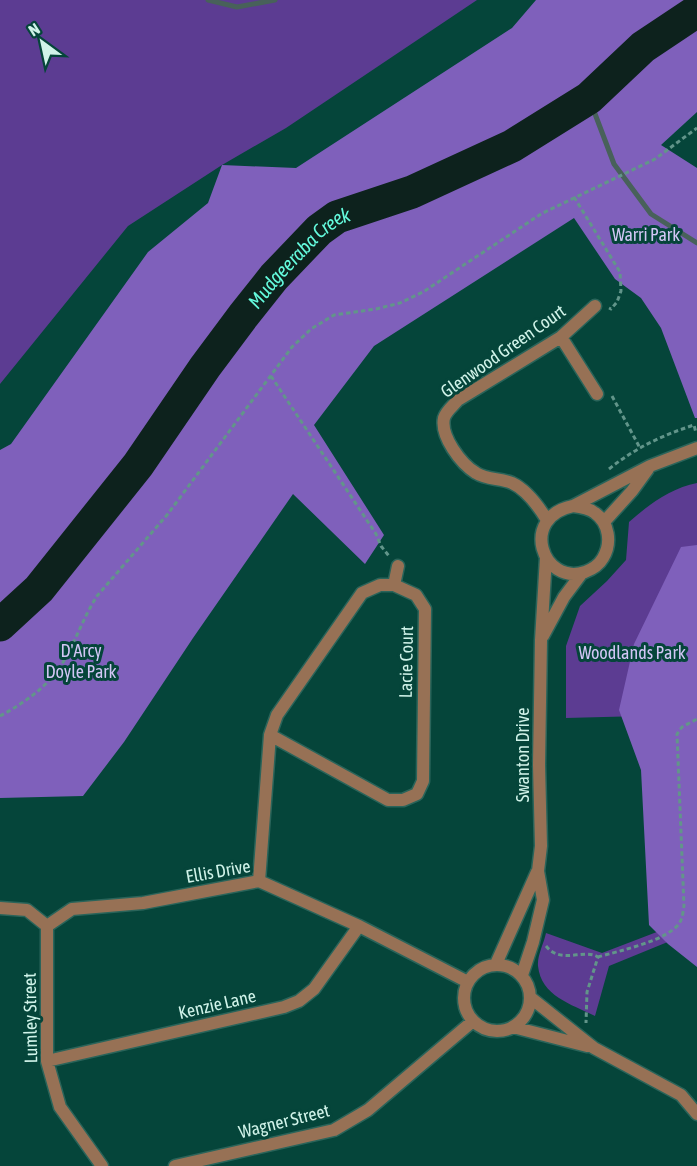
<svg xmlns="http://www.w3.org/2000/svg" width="697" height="1166" viewBox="0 0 697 1166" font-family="'Asap Condensed',sans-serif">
<rect width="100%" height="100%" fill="#05453a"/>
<path fill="#5c3c92" d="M0 0H477L286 128 222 165 128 226 0 384Z
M697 483V954L675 939 609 966 595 1016C571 1004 541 996 538 966 537 956 544 943 546 933L602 953 662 930 642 716 566 718V646L580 606 607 581 626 560 629 522C648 505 671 488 697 483Z"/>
<path fill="#7f60bb" d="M536 0H697V112L661 145 697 168V418H695L661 328 641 298 615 279 574 218 374 346 314 425 384 535 365 564 293 494 193 638 124 742 83 796 0 798V450L11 444 148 252 208 203 222 165 296 168 512 28Z
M697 545V967L668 944 649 925 641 770 619 710 634 644 681 547Z"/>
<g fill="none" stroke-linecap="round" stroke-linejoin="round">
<path stroke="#48615a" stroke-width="5" d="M208 0 237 7 275 0
M589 98 614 164 651 214 697 243"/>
<path stroke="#0d221d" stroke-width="33" id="s1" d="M0 625 39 589 138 465 205 367 243 316 274 277 319 230 337 217 412 192 512 146 589 98 643 47 697 11"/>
<defs>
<path id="minor" d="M561 337 597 394
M573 506C581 507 589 508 595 513 609 523 612 543 603 558 599 565 593 569 585 572 542 586 519 517 573 506L650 466 697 448
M547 520C539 507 527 490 512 483 500 478 487 480 476 473 461 464 440 436 444 418 446 411 453 406 458 400L561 337 595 306
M604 522 632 491 648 469
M394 585 398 566
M543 636 564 597 582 573
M259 881 270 735 277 715 362 593 380 585H394L416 595 425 609 423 781 417 794 403 800H388L270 735
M0 908 27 910 47 926
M47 926 72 909 143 903 259 881 359 926 468 982
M47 926V1061L60 1107 102 1166
M496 964 537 872
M464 998a33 33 0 1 1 66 0a33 33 0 1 1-66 0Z
M522 975 533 942 543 900 538 871 541 846 539 765 541 640 546 557
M531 998 594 1048 681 1095 697 1114
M513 1027 587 1046
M47 1061 284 1007 299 1001 314 989 359 926
M175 1166 334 1130 368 1110 473 1021"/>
</defs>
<use href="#minor" stroke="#2a645a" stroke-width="15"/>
<path stroke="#62958a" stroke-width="3" stroke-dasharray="4.5 3" stroke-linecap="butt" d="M574 197 620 272 621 291 617 302 611 309 609 308
M271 376 376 534 381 546 389 556
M612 396 640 448
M609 469C635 448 663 435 694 425L696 433
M0 716C22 704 43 690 58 670 74 647 82 619 97 596L167 515 292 347 311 329 334 315 376 309 400 303 423 292 541 214 655 159 697 128
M546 946C561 965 583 948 598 957L587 992 586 1023
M598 957C618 951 673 940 681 920 683 916 683 910 684 906L677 734 682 727 697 719"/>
<use href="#minor" stroke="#977155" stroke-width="12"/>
</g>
<g text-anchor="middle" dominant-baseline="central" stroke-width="6" stroke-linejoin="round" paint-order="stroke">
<g font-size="18" fill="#d3c6f6" stroke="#05453a">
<text x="646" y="234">Warri Park</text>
<text x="81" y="650">D'Arcy<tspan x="81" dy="21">Doyle Park</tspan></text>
<text x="632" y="652">Woodlands Park</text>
</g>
<g font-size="18" fill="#d0f3e9" stroke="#05453a">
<text transform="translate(503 351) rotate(-35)">Glenwood Green Court</text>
<text transform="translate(406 662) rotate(-89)">Lacie Court</text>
<text transform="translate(522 755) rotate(-90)">Swanton Drive</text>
<text transform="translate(218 871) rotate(-10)">Ellis Drive</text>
<text transform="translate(217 1004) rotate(-13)">Kenzie Lane</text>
<text transform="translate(30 1018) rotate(-91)">Lumley Street</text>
<text transform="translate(284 1121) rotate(-14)">Wagner Street</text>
</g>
<g font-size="20" font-style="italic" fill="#64fadd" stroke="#05453a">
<text stroke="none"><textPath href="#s1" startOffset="476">Mudgeeraba Creek</textPath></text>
</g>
</g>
<g transform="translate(42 42) rotate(327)" stroke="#05453a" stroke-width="4.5" paint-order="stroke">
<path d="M0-4.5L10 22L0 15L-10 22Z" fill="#d0f3e9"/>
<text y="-9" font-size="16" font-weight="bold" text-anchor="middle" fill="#d0f3e9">N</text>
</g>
</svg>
